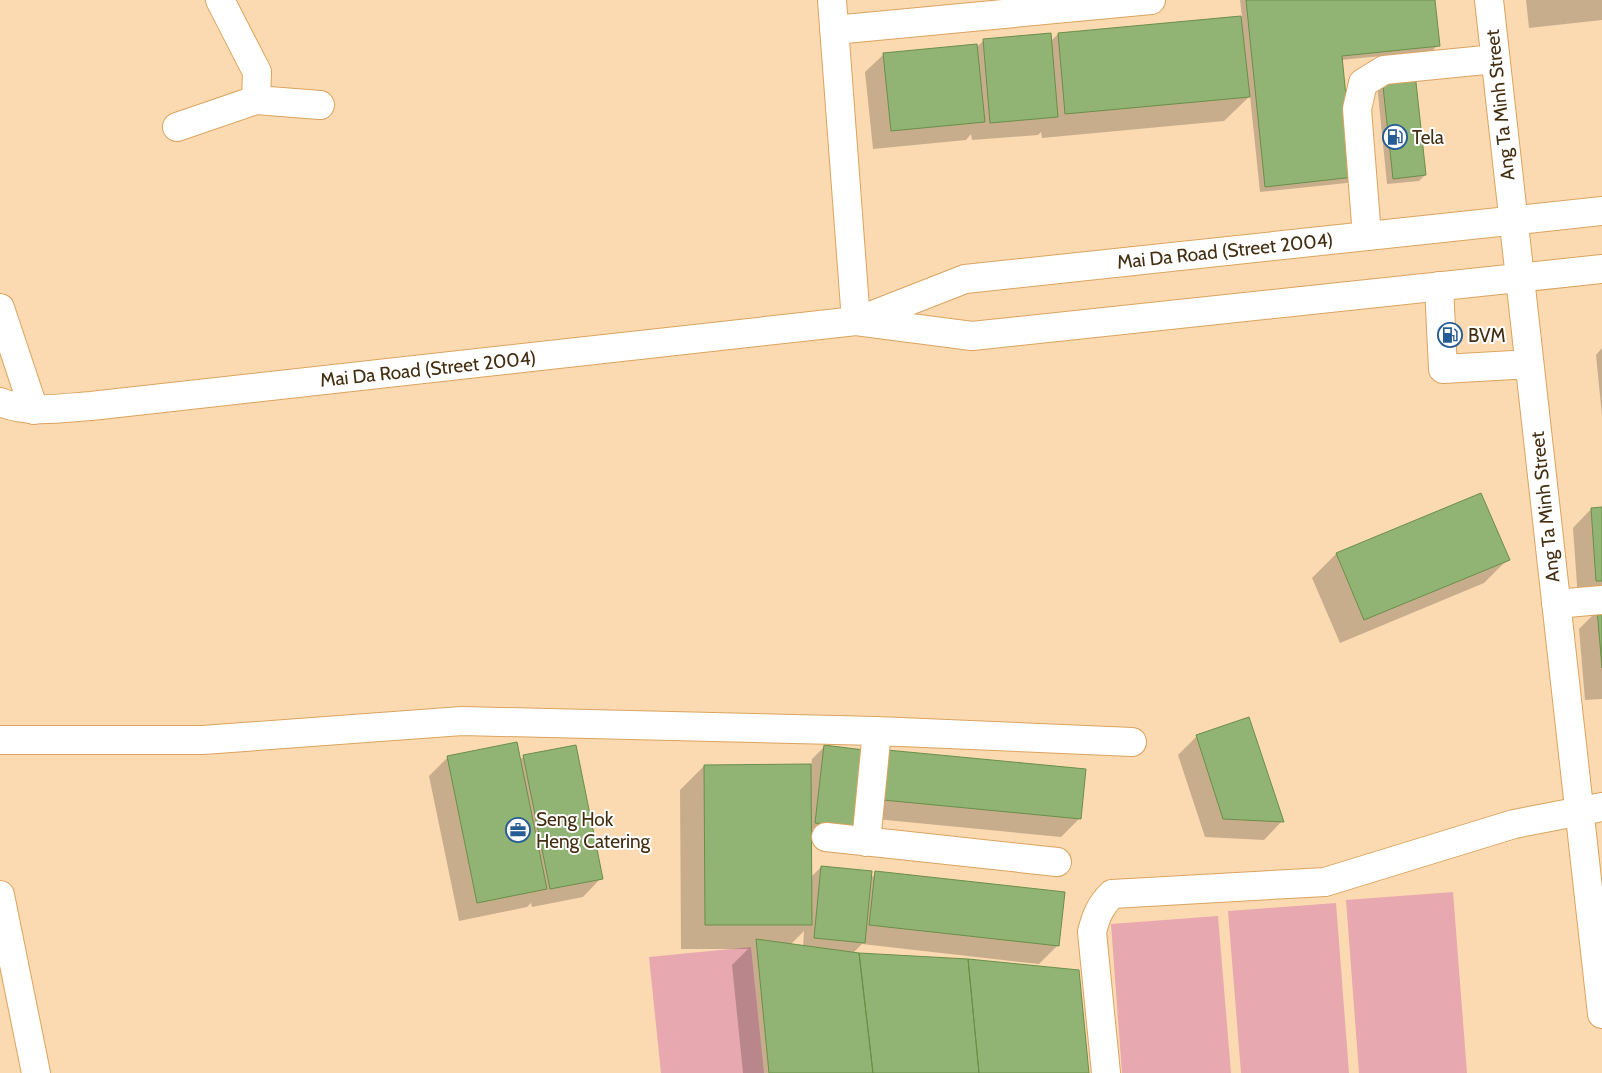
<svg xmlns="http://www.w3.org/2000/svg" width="1602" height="1073" viewBox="0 0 1602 1073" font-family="Cabin,sans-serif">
<rect width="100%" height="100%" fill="#fbd9b1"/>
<path fill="#e8a8b0" d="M1453 892 1467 1073H1359L1346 900Z
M1336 903 1349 1073H1241L1228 911Z
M1218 916 1231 1073H1122L1111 924Z
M751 947 764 1073H661L649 957Z"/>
<path fill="#0003" fill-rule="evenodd" d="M1240 0H1434L1438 45 1432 51 1341 60 1353 177 1347 183 1260 192 1250 96 1224 121 1042 138 1041 132 1038 135 972 140 971 134 966 140 873 149 865 72 884 54 976 48 984 40 1050 42 1058 34 1242 17Z
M1526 0H1602V20L1529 28Z
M1414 75 1425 175 1419 181 1387 184 1377 84Z
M1602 348V416L1596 355Z
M1481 494 1508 559 1484 583 1340 643 1312 578 1336 554Z
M1591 509H1602V597L1578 599 1573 528Z
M1598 610H1602V699L1585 700 1579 629Z
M1197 736 1282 821 1264 840 1205 837 1178 755Z
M824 747 842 839 810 836V878L821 867 870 879 876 873 1058 945 1039 964 862 944 852 954 1088 1073H743L732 965 748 949H681L680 790 704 766H811L812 759ZM804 931 803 947 790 945Z
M524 756 601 878 583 897 532 907 531 903 527 907 459 921 429 776 448 757 519 761Z
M869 769 1080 818 1061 837 865 818Z"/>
<path fill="#91b374" stroke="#6a8f48" d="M1246 0H1435L1440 46 1342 56 1354 177 1265 187Z
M1241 16 1250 97 1065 114 1058 33Z
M1051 33 1058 117 990 123 983 39Z
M977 44 985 122 891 131 883 53Z
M1415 73 1426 175 1393 179 1382 77Z
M1481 493 1510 560 1364 620 1336 553Z
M1602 507V581H1596L1591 508Z
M1597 609H1602V668Z
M1249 717 1284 822 1223 819 1196 735Z
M517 742 547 889 477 903 447 756Z
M576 745 603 879 550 889 523 755Z
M824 745 864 750 855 827 815 823Z
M887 750 1086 769 1081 819 883 800Z
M811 764 812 925H705L704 765Z
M821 866 872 871 865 943 814 938Z
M875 871 1065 892 1059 946 869 925Z
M756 939 859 953 873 1073H769Z
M859 953 968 959 979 1073H873Z
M968 959 1079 970 1089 1073H979Z"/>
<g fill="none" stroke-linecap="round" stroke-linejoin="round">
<defs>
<path id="minor" d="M832 0 856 321
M1489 0 1602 1014
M834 30 1151 0
M256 100 320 105
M177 127 256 100 257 72 220 0
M1367 236 1357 109 1363 83 1384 70 1495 59
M1439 286 1443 369 1529 364
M0 308 34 410
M1556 604 1602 600
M0 740H203L462 721 877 731 1132 742
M826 837 1057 862
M866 842 877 731
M0 895 36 1073
M1106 1073 1092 932C1096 916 1100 906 1112 894L1325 882 1514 824 1602 807"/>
<path id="major" d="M860 320 965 279 1602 211
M0 402C29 414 61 408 91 406L856 321 972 336 1602 269"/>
</defs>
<use href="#minor" stroke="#daa45f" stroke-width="30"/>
<use href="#major" stroke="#daa45f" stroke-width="30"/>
<use href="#minor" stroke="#fff" stroke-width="28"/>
<use href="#major" stroke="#fff" stroke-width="28"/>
</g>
<defs>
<symbol id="fuel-ring" viewBox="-11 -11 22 22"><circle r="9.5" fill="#fff" stroke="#265d95" stroke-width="1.5"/><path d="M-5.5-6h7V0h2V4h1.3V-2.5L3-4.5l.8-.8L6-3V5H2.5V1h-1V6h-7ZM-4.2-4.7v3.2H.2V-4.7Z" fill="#265d95"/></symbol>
<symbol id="office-ring" viewBox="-11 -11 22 22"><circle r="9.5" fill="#fff" stroke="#265d95" stroke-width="1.5"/><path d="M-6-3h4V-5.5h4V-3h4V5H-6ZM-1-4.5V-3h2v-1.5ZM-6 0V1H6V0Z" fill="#265d95"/></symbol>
</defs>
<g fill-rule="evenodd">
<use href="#fuel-ring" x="1381" y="123" width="28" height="28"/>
<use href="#fuel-ring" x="1436" y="321" width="28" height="28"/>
<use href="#office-ring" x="504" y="816" width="28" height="28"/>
</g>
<g text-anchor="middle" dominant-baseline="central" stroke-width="4" stroke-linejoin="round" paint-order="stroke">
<g font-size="19" fill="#442e11" stroke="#fff">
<text transform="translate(1500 105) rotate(-96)">Ang Ta Minh Street</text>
<text transform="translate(1225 251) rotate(-6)">Mai Da Road (Street 2004)</text>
<text transform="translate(428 369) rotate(-6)">Mai Da Road (Street 2004)</text>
<text transform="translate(1545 507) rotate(-96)">Ang Ta Minh Street</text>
</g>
<g font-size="19" fill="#442e11" stroke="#fff" text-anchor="start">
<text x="1412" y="137">Tela</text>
<text x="1468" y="335">BVM</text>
<text x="536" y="819">Seng Hok<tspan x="536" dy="22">Heng Catering</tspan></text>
</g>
</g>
</svg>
